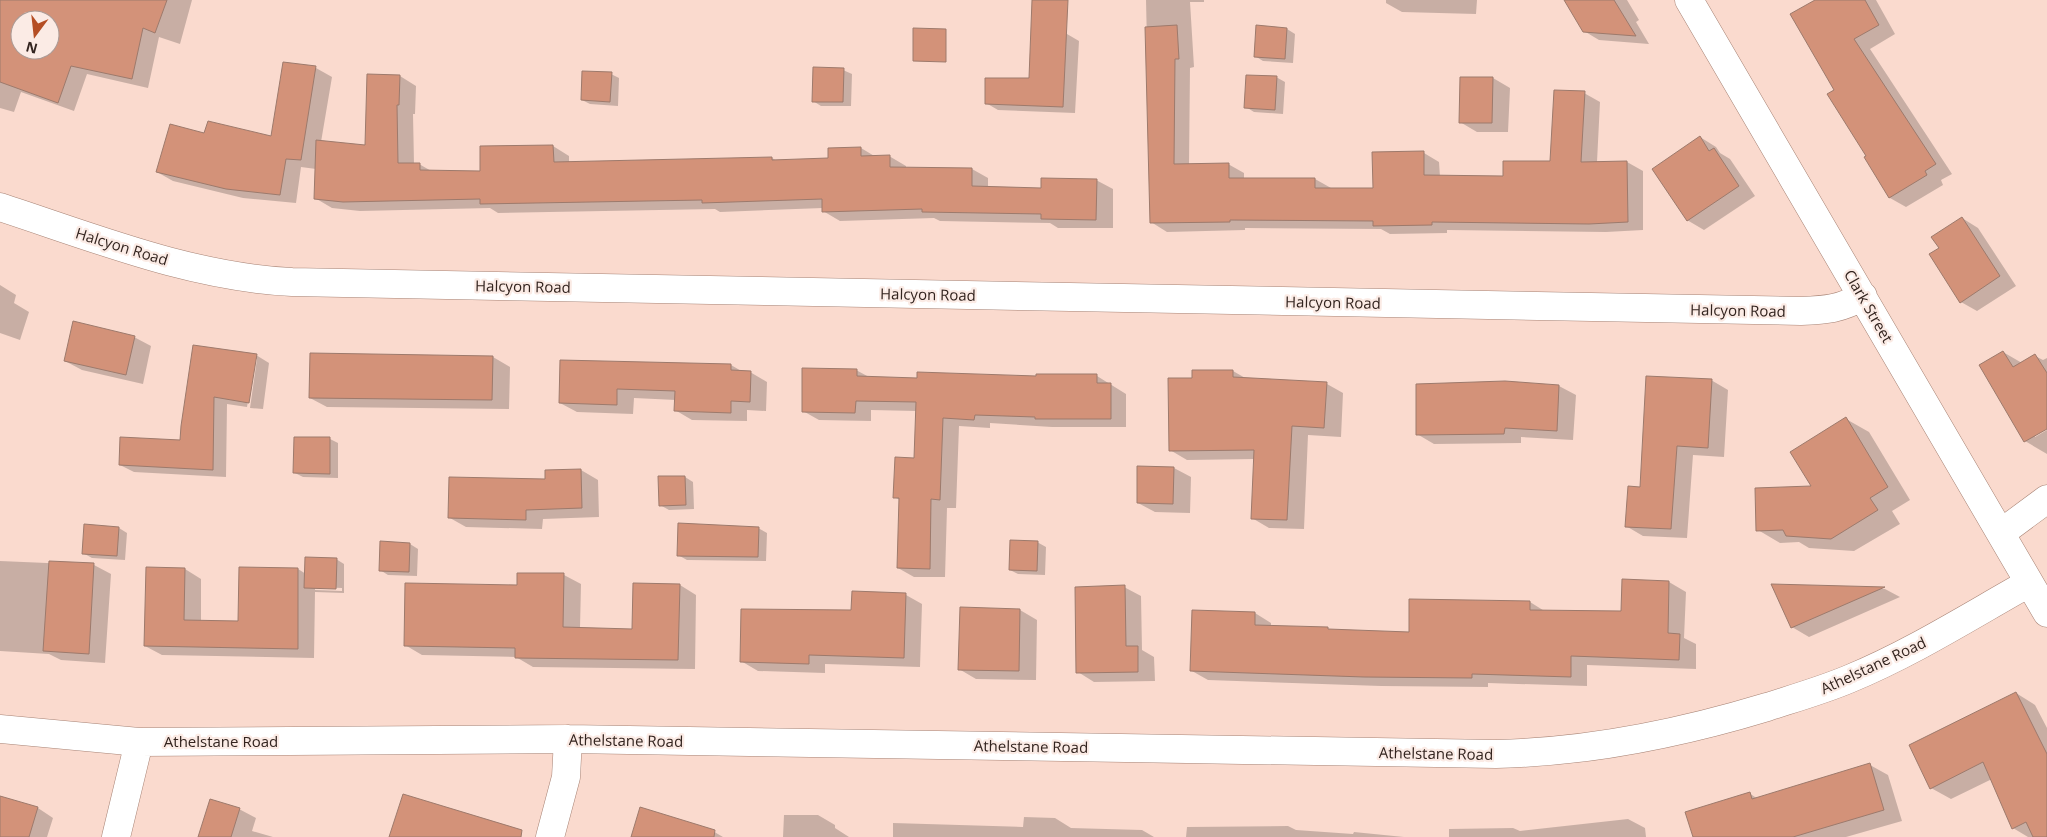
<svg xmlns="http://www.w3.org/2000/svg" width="2047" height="837" viewBox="0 0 2047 837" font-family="'Open Sans',sans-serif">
<rect width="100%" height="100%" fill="#fadace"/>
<path fill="#0003" fill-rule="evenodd" d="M20 0H192L180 44 159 37 148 88 87 74 74 111 21 92 14 112 0 108V31ZM20 20H50V50H20Z
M1146 0H1204V2H1190L1194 67 1190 68 1189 165 1228 164 1244 173V179H1315L1331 188 1374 189 1424 153 1439 162 1440 177H1504L1551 162 1584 93 1600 102 1597 162H1627L1643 171V230L1606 232 1447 230V233L1390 234 1381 229 1245 228V230L1167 232 1151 222Z
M1386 0H1477L1476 14 1402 12 1386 3Z
M1570 0H1627L1639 20 1636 22 1649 44 1599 40 1584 31Z
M1817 0H1876L1895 34 1870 49 1952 174 1941 180 1943 185 1906 207 1890 198 1835 90Z
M1287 29 1295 34 1293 63 1263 61 1255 56Z
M1032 32 1067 34 1079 41 1075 113 998 110 986 103 1030 79Z
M284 63 316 68 332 77 321 142 366 147 400 76 416 86 415 114H413L414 164H419L433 172H481L553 146 569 156V163L772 158 777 161 829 159 861 148 876 157 889 156 906 166V168L972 169 988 178V187L1042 189 1096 180 1113 189V228H1058L1050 223 940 221 934 218 840 221 823 211V208L720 212 715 209 498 213 490 208 360 211 332 208 315 198 316 169 301 167 296 203 243 198 173 181 157 172 205 134 272 138Z
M843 70 852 74 851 106H821L813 101Z
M611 74 619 78 618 106 590 104 582 100Z
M1276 77 1285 82 1283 114 1254 112 1246 107Z
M1493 78 1510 88 1508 132H1477L1460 122Z
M1700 137 1716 147 1720 153 1730 159 1755 196 1704 230 1687 220Z
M1962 218 1978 228 2016 286 1977 311 1961 302 1940 249Z
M0 285 16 295 14 303 29 312 20 340 0 333Z
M134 337 151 346 143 384 82 370 65 361Z
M2003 352 2022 363 2035 356 2043 360 2047 358V427L2035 434V437L2047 430V454L2025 441Z
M256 355 269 363 263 409 250 408 257 359H255L247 407 227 404 226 477 134 472 120 465 182 441V426Z
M493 357 510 367 509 409 327 407 310 398Z
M561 361 731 365 743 372H750L767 382 766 411 747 410V421L692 420 675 410 676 400 634 398 633 414 577 412 560 403Z
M856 370 869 377 918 379 1097 376 1126 394V427H1052L990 423V428L959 426 956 508H947L945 577H914L898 568 900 500 894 497 915 459 917 411 871 410V421L819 420 803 411Z
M1233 371 1247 379 1327 384 1343 393 1341 437 1308 435 1304 529 1269 528 1252 518 1255 459 1187 460 1170 450 1193 379Z
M1711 380 1728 390 1724 457 1693 455 1687 538 1643 536 1626 526 1641 488Z
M1559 386 1576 395 1573 440 1521 437V443L1434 444 1417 434Z
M1846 419 1869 432 1910 500 1892 511 1900 524 1854 551 1809 548 1799 542 1780 543 1758 530 1813 487Z
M296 438 330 439 338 443V478L303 477 295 473Z
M1174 468 1191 477 1190 513 1155 512 1138 503Z
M581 470 598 480 599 517 543 519 542 529 466 527 450 518 546 480Z
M660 477H685L693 482 694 509 669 510 660 505Z
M119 528 127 533 125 560 92 558 83 553Z
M758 528 767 533 766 561 687 560 678 555Z
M381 542 410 544 418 549 417 576 388 575 380 570Z
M1037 542 1046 547 1045 575 1018 574 1010 570Z
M336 559 344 564V593L315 592 314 658 162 655 145 646 185 569 201 579V622H240L298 569 306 574ZM315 587 342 588V591L315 590Z
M0 561 94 565 111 574 105 663 61 660 49 654 0 651Z
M518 574 564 575 581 584 580 628 633 630 680 585 696 595 695 669 533 667 516 657 422 655 405 645 518 587Z
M1669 582 1686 592 1684 638 1696 644V669L1587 665V686L1488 683V687L1381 686 1208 680 1192 671 1255 613 1271 623V627L1410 634 1530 602 1546 612 1622 613Z
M1772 585 1885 589 1900 597 1809 637 1792 627Z
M1124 587 1141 596 1142 650 1154 657 1155 681 1094 682 1078 672Z
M906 595 922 604 920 667 825 664V673L758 671 741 661 852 612Z
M961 609 1020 610 1037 620 1036 680 976 679 959 669Z
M2016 693 2035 705 2047 728V837H2028L2013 828 1992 779 1951 799 1931 788Z
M1870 765 1888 775 1902 821 1846 837H1694L1749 793 1758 799Z
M0 797 38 808 53 818 47 837H0Z
M239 809 256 818 252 831 273 837H199Z
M784 815H818L835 825V828L849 837H783Z
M1024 817 1055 818 1071 828 1142 830 1154 837H893V823L1023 827Z
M1628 819 1645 828 1646 837H1449V829L1513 828 1520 831Z
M1288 826 1296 830 1353 834 1354 832 1404 837H1186L1187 827Z
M711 830 723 837H632Z"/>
<path fill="#d39279" stroke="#9d7a6c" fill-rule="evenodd" d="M0 0H167L155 33 143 28 132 79 71 66 58 103 0 82ZM20 20H50V50H20Z
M1032 0H1068L1063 107 985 104V78H1029Z
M1564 0H1614L1636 36 1583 32Z
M1815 0H1865L1879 25 1854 39 1936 164 1925 171 1927 175 1889 198 1864 157 1866 156 1827 94 1834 90 1790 14Z
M1177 25 1179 59H1175L1174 164 1229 163V178H1315V188H1373L1372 152 1424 151V175L1503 176V161H1550L1554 90 1585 91 1581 162 1627 161 1628 222 1589 224 1432 222V225L1373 226V221L1230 220V222L1150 223 1145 27Z
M1256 25 1287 28 1285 59 1254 57Z
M913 28 946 29V62L913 61Z
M283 62 316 66 301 160 286 159 280 195 226 189 156 172 170 124 204 133 208 121 271 136Z
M813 67 844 68 843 102H812Z
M582 71 612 72 610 102 581 100Z
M367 74 400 75 399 105H397L398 163H420V170L480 171V146L553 145 554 162 772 157V160L828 158V148L861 147V156L890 155V167L972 168V186L1041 188V178L1097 179 1096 220 1041 219V214L922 212V209L822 212V199L702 203V200L480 204V199L343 202 314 199 316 140 365 145Z
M1246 75 1277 76 1275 110 1244 108Z
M1460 77H1493L1492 123H1459Z
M1700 136 1709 151 1714 148 1739 186 1687 221 1652 169Z
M1962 217 2000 276 1960 303 1929 254 1939 248 1931 237Z
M73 321 135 336 126 375 64 361Z
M193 345 257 354 249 403 214 397 213 470 119 465 120 437 180 440 181 426Z
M2003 351 2013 367 2035 354 2047 373V429L2024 442 1979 365Z
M310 353 493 356 492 400 309 398Z
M560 360 731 364V370L751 371 750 402 731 401V413L674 411 675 391 617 389V405L559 403Z
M802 368 857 369V376L917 378V372L1036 376V374H1097V383H1111V419H1035V417L975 415 974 420 943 418 940 500 931 499 930 569 897 568 899 498H893L895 457 914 458 916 402 856 401 855 413 802 412Z
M1192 370H1233V377L1327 382 1324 428 1292 426 1287 520 1251 519 1254 450 1169 451 1168 378H1192Z
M1646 376 1712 379 1708 448 1677 446 1671 529 1625 527 1628 486 1640 487Z
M1505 381 1559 385 1557 431 1505 428 1504 434 1416 435V384Z
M1846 417 1888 487 1870 498 1878 510 1831 539 1786 536 1783 530 1756 531 1755 488 1811 486 1790 452Z
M294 437H330V474L293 473Z
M1137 466 1174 467 1173 504 1137 503Z
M581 469 582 508 526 510V520L448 518 449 477 545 479V470Z
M658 476H685L686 505 659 506Z
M678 523 759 527 758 557 677 556Z
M84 524 119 527 117 556 82 554Z
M1010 540 1038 541 1037 571 1009 570Z
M380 541 410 543 409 572 379 571Z
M305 557 337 558 336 589 304 588Z
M49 561 94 563 89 654 43 651Z
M146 567 185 568 184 620 238 621 239 567 298 568V649L144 646Z
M517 573H564L563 627 632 629 633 583 680 584 678 660 515 658V648L404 646 405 583 517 585Z
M1622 579 1669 581 1668 633 1680 634 1679 660 1571 656V677L1472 674V678L1364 677 1190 671 1192 610 1255 612V625L1328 627V629L1409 632V599L1530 601V610L1621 611Z
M1771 584 1885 587 1791 628Z
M1125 585 1126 646H1138V672L1076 673 1075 587Z
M852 591 906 593 904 658 809 655V664L740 662 741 609 851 610Z
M960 607 1020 609 1019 671 958 670Z
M2016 692 2047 754V837H2033L2026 822 2012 829 1983 762 1930 789 1909 745Z
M1870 763 1884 810 1793 837H1693L1685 812 1750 792 1752 799Z
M403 794 522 830 521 837H389Z
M0 796 38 807 29 837H0Z
M210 799 240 808 231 837H198Z
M640 807 715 830 714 837H631Z"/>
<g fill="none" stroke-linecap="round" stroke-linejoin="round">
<defs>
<path id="minor" d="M1689 0 2047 613
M0 207C95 238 191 277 292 282L1801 311C1826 310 1841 309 1863 296
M2001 533 2047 499
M0 729 139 742 568 739 1496 754C1590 752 1678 734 1767 707 1795 698 1823 690 1849 679 1912 653 1970 616 2029 583
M116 837 139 742
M550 837 566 777 568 739"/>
</defs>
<use href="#minor" stroke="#a78375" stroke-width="29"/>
<use href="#minor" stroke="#fff" stroke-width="28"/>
</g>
<g text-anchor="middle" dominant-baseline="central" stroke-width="4.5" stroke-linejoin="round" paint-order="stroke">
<g font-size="15" fill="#33241f" stroke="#fbebe5">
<text transform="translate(122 246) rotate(17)">Halcyon Road</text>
<text transform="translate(523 286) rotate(1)">Halcyon Road</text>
<text transform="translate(928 294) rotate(1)">Halcyon Road</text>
<text transform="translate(1333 302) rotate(1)">Halcyon Road</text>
<text transform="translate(1869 306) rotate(60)">Clark Street</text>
<text transform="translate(1738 310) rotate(1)">Halcyon Road</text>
<text transform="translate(1873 665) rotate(-25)">Athelstane Road</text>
<text transform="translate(626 740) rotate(1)">Athelstane Road</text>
<text x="221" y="741">Athelstane Road</text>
<text transform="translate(1031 746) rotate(1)">Athelstane Road</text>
<text transform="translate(1436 753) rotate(1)">Athelstane Road</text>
</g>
</g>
<g transform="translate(35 35) rotate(195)"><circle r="24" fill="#fbebe5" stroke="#ab9b96"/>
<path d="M0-4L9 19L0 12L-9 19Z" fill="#b54e24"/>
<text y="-8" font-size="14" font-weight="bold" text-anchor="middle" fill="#33241f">N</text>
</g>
</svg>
